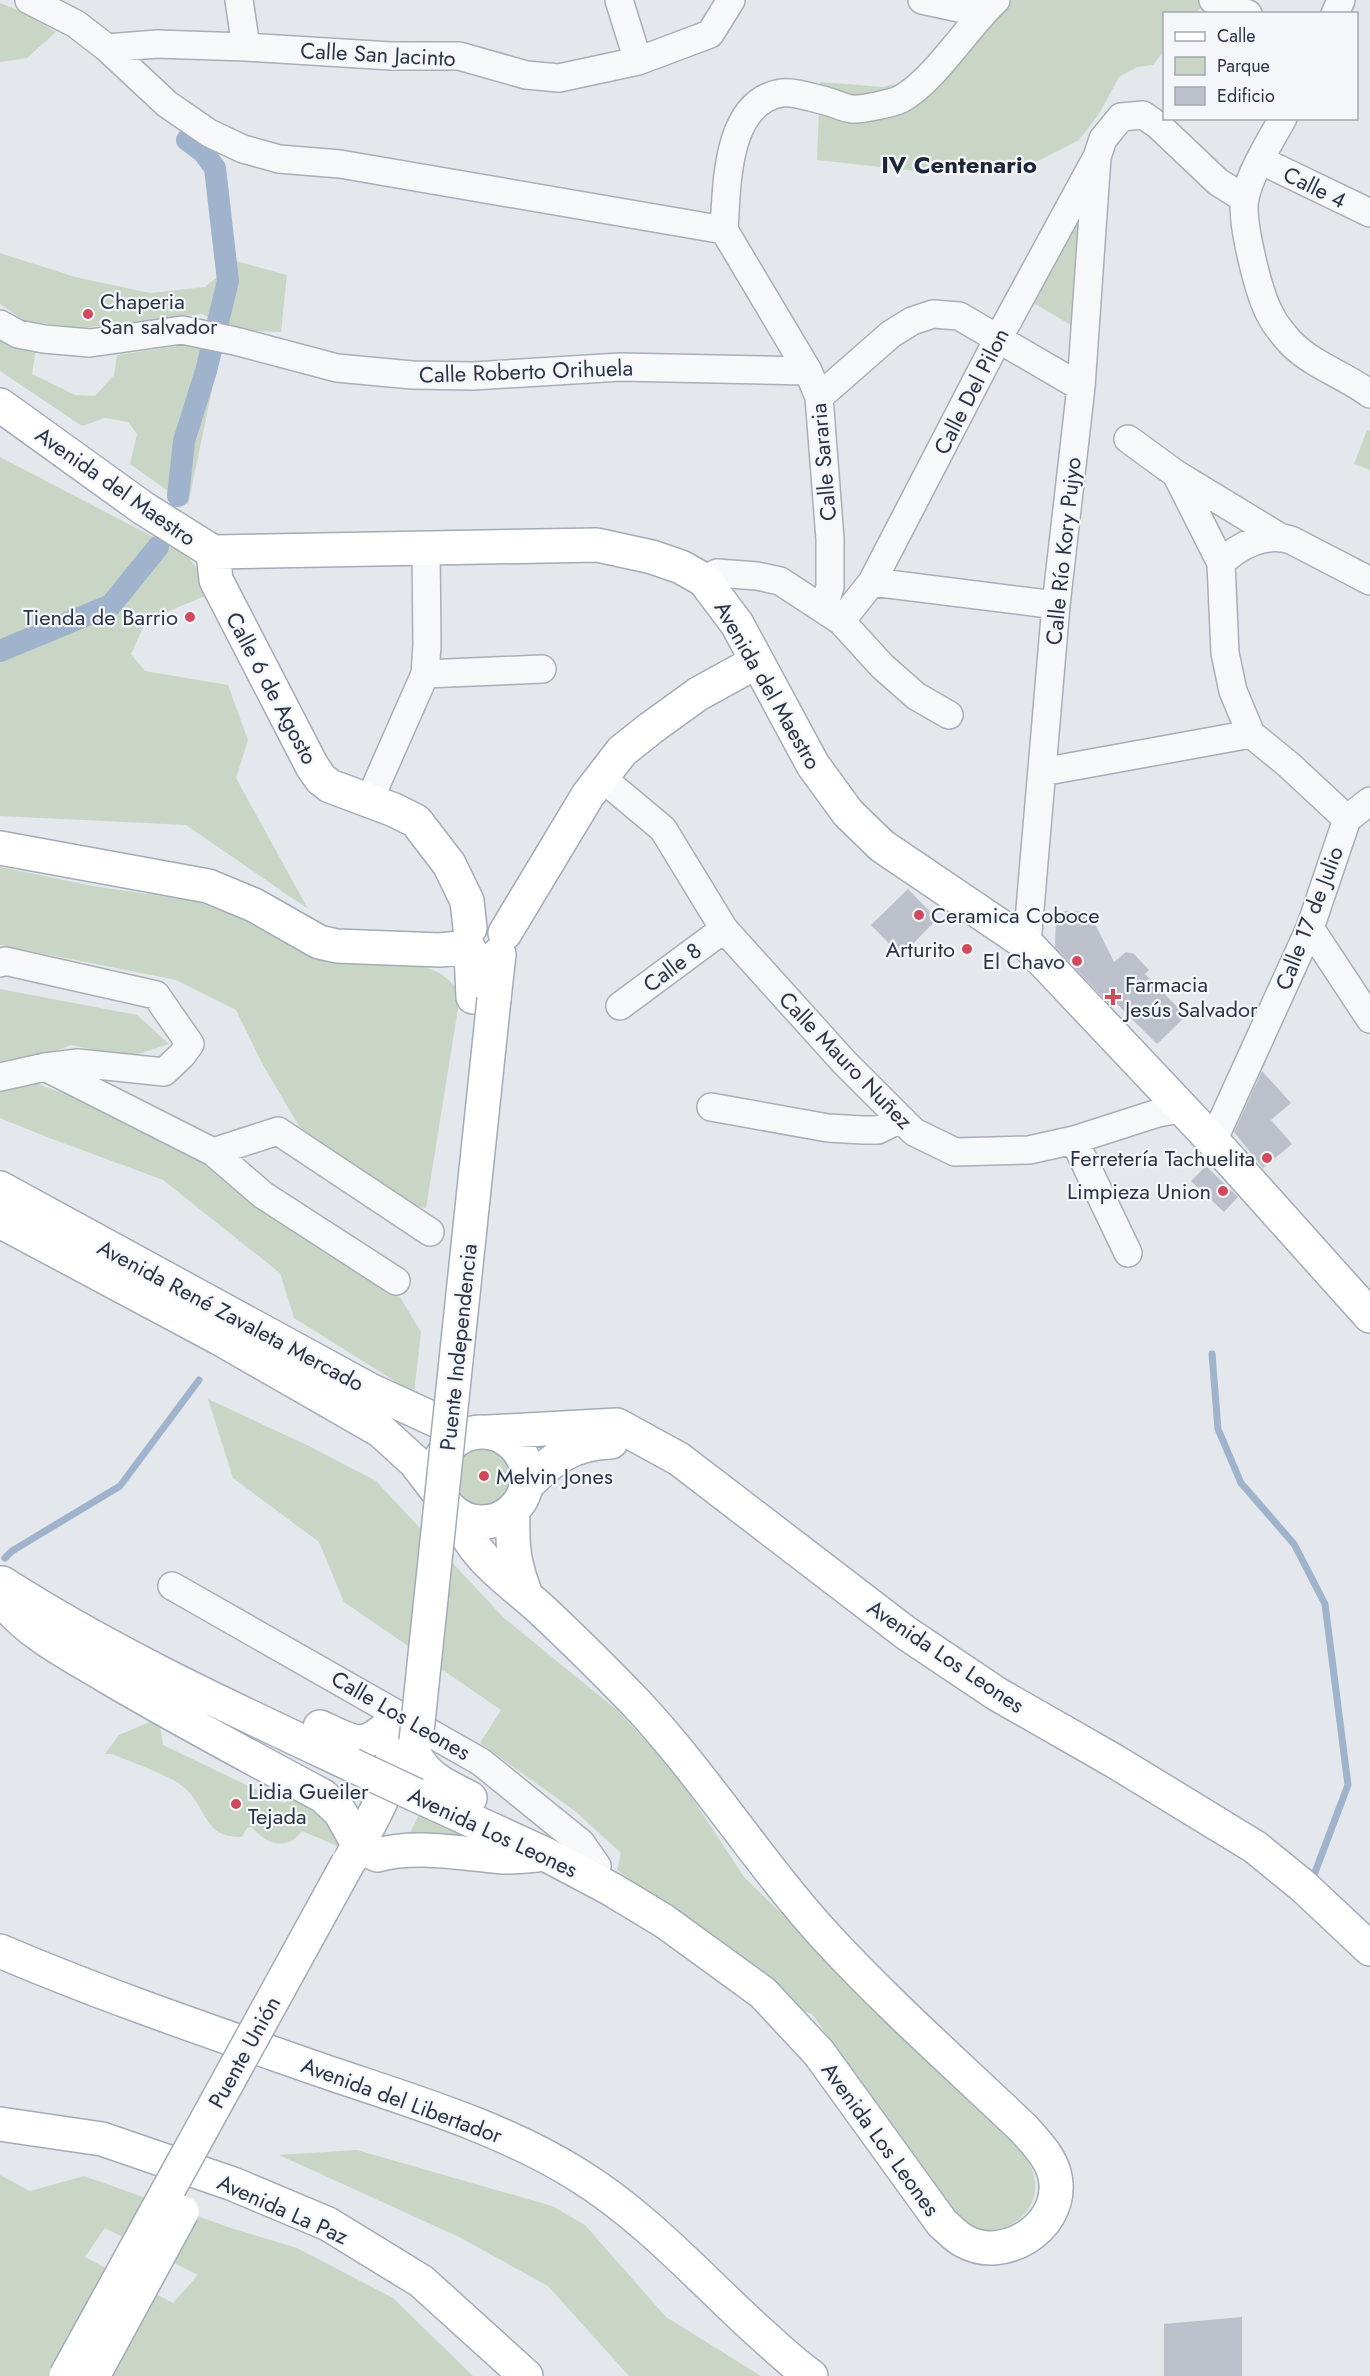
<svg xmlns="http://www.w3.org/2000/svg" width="1370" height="2376" viewBox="0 0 1370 2376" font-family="Jost,sans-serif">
<rect width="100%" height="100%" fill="#e4e7ec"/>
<path fill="#c9d6c5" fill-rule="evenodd" d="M995 0H1207L1196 13 1164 14V51L1153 65 1137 67 1119 77 1099 114 1079 140 1034 163 943 174 817 160 820 82 883 87 915 79Z
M0 3 21 11 56 32 27 58 0 62Z
M1085 193 1076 328 1030 301Z
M0 253 75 277 150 293 205 287 236 261 287 275 281 332 228 330 203 314 81 328 25 321 0 304Z
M0 332 36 349 32 374 75 395 95 396 114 375 117 355 178 346 193 336 220 351 188 505 130 464 137 434 128 422 105 418 82 426 0 371Z
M1367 430 1370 431V470L1354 464Z
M0 457 186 554 198 570 209 594 146 621 131 654 145 671 228 685 248 740 236 778 308 909 186 825 0 816Z
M0 867 93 886 194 901 248 919 407 964C428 966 451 974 460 996L426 1208 408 1204 302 1131 263 1065 236 1010 176 980 0 945Z
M0 989 137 1015 169 1044 129 1057 71 1045 27 1062V1080L114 1112 207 1161 263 1206 400 1297 421 1332 414 1393 294 1318 280 1273 163 1180 47 1137 0 1118Z
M208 1399 309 1446 376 1481 504 1618 617 1710 675 1772 744 1877 1025 2152C1030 2164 1037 2178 1035 2192 1030 2220 1002 2236 974 2228 968 2226 961 2219 955 2215L812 2014 804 2011 769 1976 617 1870 621 1853 575 1811 480 1743 501 1710 344 1602 319 1542 233 1478Z
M484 1445C552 1461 489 1548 452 1488L460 1453 471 1447Z
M152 1721 160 1726 163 1745 284 1803 299 1794 328 1809 344 1849 302 1831C287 1852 265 1844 252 1827L247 1828 242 1837C205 1838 208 1812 188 1791 176 1777 130 1762 112 1754H105L119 1735Z
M420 1813 500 1848 408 1836Z
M357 2150 552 2206 585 2225 666 2317 761 2376H629L548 2286 459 2237 279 2155Z
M0 2175 30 2191 84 2176 231 2228 297 2248 393 2298 473 2376H0ZM105 2228 198 2275 173 2303 85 2257Z"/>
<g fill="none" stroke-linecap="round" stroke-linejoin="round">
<path stroke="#9fb4cc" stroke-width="7" d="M1212 1354 1218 1429 1241 1483 1294 1544 1325 1604 1348 1785 1314 1875
M5 1558 12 1551 120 1486 199 1380"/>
<path stroke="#9fb4cc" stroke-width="22" d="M178 496 184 441 206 371 228 281 215 168 203 152 187 140
M0 651 111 605 158 547"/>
</g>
<path fill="#bbc0ca" d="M908 889 937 919 901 956 871 925Z
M1056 911 1089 912 1114 962 1126 952 1134 954 1149 970 1145 974 1186 1016 1157 1044 1115 1002 1111 1006 1055 947Z
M1262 1071 1291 1103 1271 1120 1292 1144 1263 1168 1234 1132Z
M1206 1166 1238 1197 1224 1212 1191 1181Z
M1242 2317V2376H1164V2324Z"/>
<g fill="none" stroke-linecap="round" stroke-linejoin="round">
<defs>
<path id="minor" d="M29 0 76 24 107 48 167 104 209 133 243 149 279 159 340 164 724 230
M239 0 246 47
M619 0 638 61
M922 0 982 13
M1213 0 1248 14
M1335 14 1341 0
M107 48 157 44 246 47 391 56H459L526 75 559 78 638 61 710 34 731 0
M1283 118C1269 143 1252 170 1245 197 1240 220 1259 296 1271 316 1275 325 1284 335 1290 342 1313 366 1345 375 1370 394
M1260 160 1370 213
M724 230C727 187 725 103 781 93 793 91 813 98 826 101 834 103 843 108 852 109 860 110 894 103 901 99 935 80 966 28 996 0
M724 230 808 371 819 397 830 539V587L823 609
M0 324 18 334 44 339 90 343 182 330 235 341 337 368 412 375 473 376 621 367 808 371
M819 397 891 334 912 321 933 314 959 316 1081 387
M1128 439 1176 474 1278 536
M1176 474 1221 563
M704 580 717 573 757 576 780 581 841 621 882 666 916 696 949 715
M872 582 1056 605
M841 621 872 582 998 339 1097 157 1103 139 1121 117 1143 115 1159 126 1218 182 1245 199
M425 674 542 669
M1042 772 1251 734
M602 778 663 829 724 929 844 1062 914 1132 955 1152 1029 1150 1074 1140 1158 1113 1181 1109
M369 801 425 674 427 645 426 549
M1347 819 1289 765 1251 734 1233 691 1225 653 1221 563C1239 545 1266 532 1291 540L1370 581
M1310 928 1370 1019
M1027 944 1056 605 1081 387 1097 157
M0 963 5 961 156 995 190 1044 182 1055 164 1072 78 1063 45 1067
M620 1006 724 929
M0 1077 45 1067 213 1152 278 1131 430 1232
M711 1107 828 1128 863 1130H878L900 1119
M1074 1140 1128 1253
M1213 1141 1310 928 1347 819 1370 801
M213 1152 263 1195 396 1281
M172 1586 481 1762 581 1843 597 1866 591 1878"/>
<path id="major" d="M0 405 143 508 213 552 597 545 652 557 681 567 704 580 737 624 813 765 848 813 882 846 1027 944 1213 1141 1370 1316
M213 552 216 580 312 766 321 779 330 786 394 810 416 821 449 864 467 901 470 928
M0 848 208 886 254 905 319 942 337 946 440 950 468 947
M505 933 588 795 622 751 651 728 698 694 756 662
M471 952 473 997
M494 999 499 954
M0 1188 370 1390 466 1434
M0 1221 219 1338 381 1431 415 1462 441 1496
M437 1477a45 45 0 1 1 90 0a45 45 0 1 1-90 0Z
M489 1432 617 1425 679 1459 906 1633 997 1694 1116 1762 1255 1847 1303 1886 1370 1949
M527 1485C553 1458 573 1443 611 1442
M513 1510C512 1545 513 1562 526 1595
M2 1583C113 1654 233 1709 352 1765
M0 1597C27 1633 68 1653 106 1676 177 1718 250 1757 323 1796L340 1812 358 1844 377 1855C418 1844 462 1854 504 1857 515 1857 526 1856 537 1855
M320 1727C360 1745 361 1751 396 1720
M416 1757C428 1779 448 1787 470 1798
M416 1795 545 1854 611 1889 664 1921 763 1993 819 2053 942 2223C949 2229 956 2237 964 2241 1003 2263 1059 2229 1056 2184 1055 2161 1037 2144 1024 2129 958 2066 890 2006 828 1939 760 1865 706 1778 637 1704 606 1672 576 1642 544 1612 513 1583 471 1558 458 1515
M351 1859C363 1834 378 1812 387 1786 394 1765 394 1742 396 1720
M0 1951C103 1995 209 2031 315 2068 404 2099 498 2125 578 2175 646 2217 700 2278 758 2331 775 2346 792 2363 811 2376
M0 2124 102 2139 233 2184 328 2224 421 2281 526 2376"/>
</defs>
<use href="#minor" stroke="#a9aeb7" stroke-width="30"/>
<use href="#major" stroke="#a3abb8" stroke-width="36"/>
<use href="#minor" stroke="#f7f8fa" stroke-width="27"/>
<use href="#major" stroke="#fff" stroke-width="33"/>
<defs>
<path id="major-bridge" d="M416 1741 494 999
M352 1765 416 1795
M66 2376 348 1863
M93 2376 182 2212"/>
</defs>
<use href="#major-bridge" stroke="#a3abb8" stroke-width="36" stroke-linecap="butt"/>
<use href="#major-bridge" stroke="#fff" stroke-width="33"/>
</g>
<g fill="#d1495b" stroke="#f4f6f9" stroke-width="2">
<circle cx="88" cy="314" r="6"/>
<circle cx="190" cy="617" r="6"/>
<circle cx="919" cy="915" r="6"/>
<circle cx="967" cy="949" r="6"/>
<circle cx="1077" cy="961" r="6"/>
<path d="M1110 988h6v6h6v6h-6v6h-6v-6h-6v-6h6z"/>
<circle cx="1267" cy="1158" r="6"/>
<circle cx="1223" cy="1191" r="6"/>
<circle cx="484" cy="1476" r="6"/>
<circle cx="236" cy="1804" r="6"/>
</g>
<g text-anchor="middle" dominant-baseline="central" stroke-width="4.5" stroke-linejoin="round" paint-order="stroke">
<g font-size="22" fill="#2b3445" stroke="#f4f6f9">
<text transform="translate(378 54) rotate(3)">Calle San Jacinto</text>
<text transform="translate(1315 187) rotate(26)">Calle 4</text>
<text transform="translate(526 371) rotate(-2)">Calle Roberto Orihuela</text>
<text transform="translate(971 391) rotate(-63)">Calle Del Pilon</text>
<text transform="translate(823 462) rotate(-95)">Calle Sararia</text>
<text transform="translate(116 486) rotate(35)">Avenida del Maestro</text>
<text transform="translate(1063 551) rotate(-84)">Calle Río Kory Pujyo</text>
<text transform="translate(768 685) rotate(60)">Avenida del Maestro</text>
<text transform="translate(272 688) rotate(62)">Calle 6 de Agosto</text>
<text transform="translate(1309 918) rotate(-69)">Calle 17 de Julio</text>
<text transform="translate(672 967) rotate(-37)">Calle 8</text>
<text transform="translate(846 1060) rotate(46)">Calle Mauro Nuñez</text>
<text transform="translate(231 1315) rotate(28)">Avenida René Zavaleta Mercado</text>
<text transform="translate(458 1347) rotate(-84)">Puente Independencia</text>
<text transform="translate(946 1656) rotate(34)">Avenida Los Leones</text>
<text transform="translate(401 1715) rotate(30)">Calle Los Leones</text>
<text transform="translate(493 1832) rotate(25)">Avenida Los Leones</text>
<text transform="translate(244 2052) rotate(-61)">Puente Unión</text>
<text transform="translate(402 2100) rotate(20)">Avenida del Libertador</text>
<text transform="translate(881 2139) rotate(54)">Avenida Los Leones</text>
<text transform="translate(283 2209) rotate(24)">Avenida La Paz</text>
</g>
<g font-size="22" fill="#2b3445" stroke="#f4f6f9" text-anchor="start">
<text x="100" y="301">Chaperia<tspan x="100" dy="25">San salvador</tspan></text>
<text x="178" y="617" text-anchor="end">Tienda de Barrio</text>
<text x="931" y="915">Ceramica Coboce</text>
<text x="955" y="949" text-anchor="end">Arturito</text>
<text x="1065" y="961" text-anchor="end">El Chavo</text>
<text x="1125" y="984">Farmacia<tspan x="1125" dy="25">Jesús Salvador</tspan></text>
<text x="1255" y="1158" text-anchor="end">Ferretería Tachuelita</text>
<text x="1211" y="1191" text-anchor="end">Limpieza Union</text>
<text x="496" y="1476">Melvin Jones</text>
<text x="248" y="1791">Lidia Gueiler<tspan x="248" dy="25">Tejada</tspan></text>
</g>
<g font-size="24" font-weight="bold" fill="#1d2536" stroke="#f4f6f9">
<text x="959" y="164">IV Centenario</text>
</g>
</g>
<rect x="1163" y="12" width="195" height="108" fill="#f4f6f9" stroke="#a4a8b1" stroke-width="1.5"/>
<rect x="1175" y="32" width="30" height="9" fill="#ffffff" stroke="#a4a8b1" stroke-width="1.5"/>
<text x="1217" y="42" font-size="18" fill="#2b3445">Calle</text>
<rect x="1175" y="57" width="30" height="18" fill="#c9d6c5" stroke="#a4a8b1" stroke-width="1.5"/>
<text x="1217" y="72" font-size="18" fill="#2b3445">Parque</text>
<rect x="1175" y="87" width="30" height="18" fill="#bbc0ca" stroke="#a4a8b1" stroke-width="1.5"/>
<text x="1217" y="102" font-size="18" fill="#2b3445">Edificio</text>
</svg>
